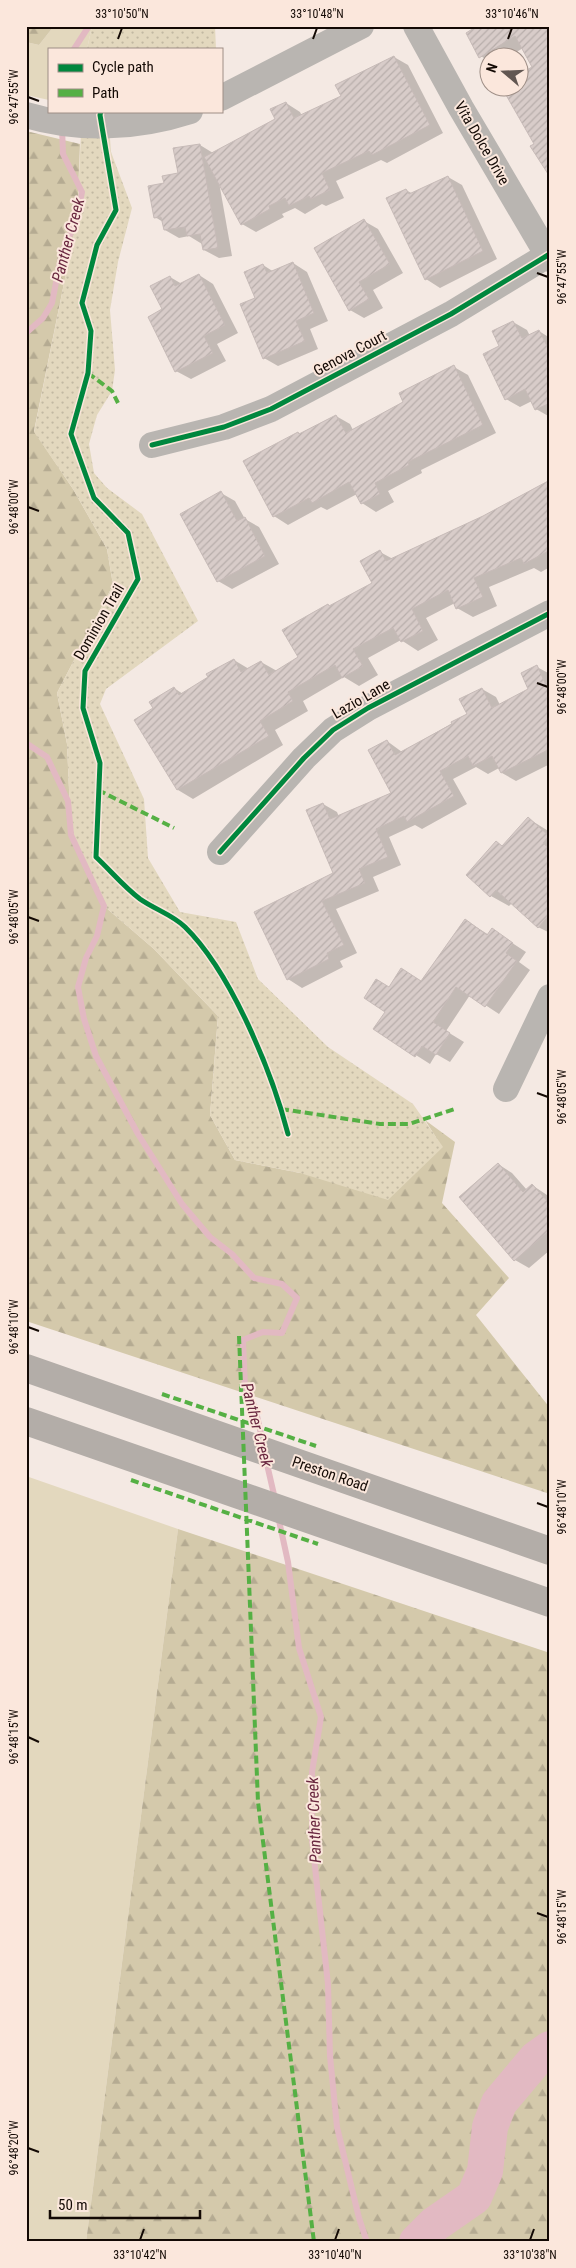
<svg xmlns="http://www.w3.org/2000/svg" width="576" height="2268" viewBox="0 0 576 2268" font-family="'Roboto Condensed',sans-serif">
<defs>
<pattern id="forest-firs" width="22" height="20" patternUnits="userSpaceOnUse" patternTransform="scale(1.25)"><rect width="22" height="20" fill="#d4c9ab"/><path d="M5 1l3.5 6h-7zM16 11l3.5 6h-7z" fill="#b5ab92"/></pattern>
<pattern id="park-dots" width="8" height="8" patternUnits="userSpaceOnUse" patternTransform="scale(1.25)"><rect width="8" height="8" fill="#e3d8be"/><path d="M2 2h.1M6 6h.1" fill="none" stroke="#c2b8a2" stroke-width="1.8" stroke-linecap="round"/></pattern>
<pattern id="building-hatch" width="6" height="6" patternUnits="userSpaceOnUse" patternTransform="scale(1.25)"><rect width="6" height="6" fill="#d8ccc9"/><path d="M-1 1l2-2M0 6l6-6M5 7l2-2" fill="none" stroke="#b8aeab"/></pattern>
</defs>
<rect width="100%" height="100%" fill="#f4e9e3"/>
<path fill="#e3d8be" d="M54 26H92L87 49H49V100L26 95V42L39 45Z
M26 1476 178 1529 86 2242H26Z"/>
<path fill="url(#forest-firs)" d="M26 26H54L39 45 26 42Z
M26 131 80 144 77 219 34 431 73 489 107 549 113 585 57 693 67 744 71 835 104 906 154 949 218 1016 210 1115 235 1160 300 1173 442 1147 425 1120 455 1142 442 1203 509 1278 476 1315 550 1408V1494L26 1321Z
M178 1529 550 1653V2236L545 2242H86Z"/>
<path fill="url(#park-dots)" d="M92 26H215L216 49H87Z
M82 111H108L111 152 132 208 118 262 110 310 115 370 112 391 97 415 89 444 94 473 107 488 142 514 198 621 106 689 100 704 144 799 148 858 180 912 236 922 258 979 328 1047 413 1104 443 1147 388 1200 300 1173 235 1160 210 1115 218 1016 154 949 104 906 71 835 67 744 57 693 113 585 107 549 73 489 34 432 77 219Z"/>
<path fill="#0003" d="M479 26H550L536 144 504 88H518L534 67 523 48 507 58H488V61L481 56Z
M394 57 408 65 443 133 387 163 381 160 336 181 344 198 326 206 322 204 305 214 295 208 282 214 284 217 256 232 242 224 219 182 232 256 219 258 204 250 202 244 189 236 179 238 165 230 163 222 155 217 165 184 179 174 200 145 213 153 276 119 286 103 300 112 302 116 342 97Z
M448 177 462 185 497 259 440 288 426 279 406 190 413 194Z
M364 221 378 229 403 273 373 290 383 308 364 318 350 310Z
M293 263 307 272 328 321 310 329 318 349 278 366 264 358 263 265 274 272Z
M199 275 213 284 238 333 217 344 226 361 191 379 176 371 149 317 164 310 170 277 182 284Z
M513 322 527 330 530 336 539 331 550 338V417L536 409 532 401 520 407 506 399 500 346Z
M454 367 468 375 496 433 421 470 422 473 388 491 394 502 376 512 362 503 357 494 327 510 321 507 288 525 274 516 298 433 301 435 336 416 350 424 353 430 405 402Z
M550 482V567L541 572 534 568 489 587 497 606 473 617 457 608 455 603 426 618 438 640 418 651 401 640 368 658 378 675 359 686 344 677 303 701 308 711 275 730 283 745 193 799 178 790 154 708 174 688 183 694 234 660 249 669 261 662 277 671 300 658 330 607 374 583 380 552 393 559 483 517Z
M221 493 235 501 245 519 259 527 279 564 232 589 218 581Z
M537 667 550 674V764L516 781 502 773 499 768 488 774 476 767 453 779 467 804 422 829 415 825 389 837 401 865 373 877 379 891 336 909 357 953 340 961 343 967 302 988 288 979 256 913 335 873 323 804 337 812 339 817 393 793 387 741 402 752 468 714 482 689 496 697 500 705 530 689Z
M529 819 550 832V933L538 927 512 903 509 906 491 896 497 843 503 847Z
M465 920 489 935 492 930 526 952 519 962 530 970 499 1014 470 995 446 1031 464 1042 450 1062 436 1054 430 1064 375 1029 387 1011 390 988 422 982Z
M498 1164 512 1173 527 1190 532 1185 550 1197V1250L529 1268 515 1260 461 1197Z"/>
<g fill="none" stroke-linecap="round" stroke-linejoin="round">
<path stroke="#e2b9c2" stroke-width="6" d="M74 49 89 26
M26 333 43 318 52 303 62 252 77 219 82 192 63 154 62 127
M26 743 47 757 68 801 71 835 104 906 97 936 86 958 78 987 84 1019 96 1056 138 1134 182 1204 210 1237 232 1254 254 1278 282 1284 297 1298 282 1333 263 1332 243 1340 245 1388 255 1407 263 1443
M266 1460 275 1499
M278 1516 288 1562 299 1648 321 1717 312 1772V1840L328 1984 330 2056 337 2127 359 2218 367 2242"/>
<path stroke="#e2b9c2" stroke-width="36" d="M417 2242 435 2224 474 2197 485 2171 490 2127 499 2103 536 2059 550 2049"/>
</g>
<path fill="url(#building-hatch)" stroke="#c7bbb8" d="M477 26H550V177L530 146 534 144 502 88H518V75L532 67 515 36 479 58 466 33Z
M394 56 430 125 372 155 369 151 322 173 330 190 311 199 309 196 289 206 285 198 269 206 270 209 241 225 204 157 275 119 270 109 286 102 294 118 341 96 335 85Z
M200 144 218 248 203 250 200 234 187 236 185 227 164 230 161 217 154 218 148 186 164 183 162 176 178 173 173 148Z
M448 176 483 251 425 280 386 198 406 189 409 194Z
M364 219 390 264 359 282 369 299 349 311 314 248Z
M293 262 314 313 296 321 305 341 263 359 240 304 255 298 244 272 263 264 267 273Z
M199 274 225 325 204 336 213 353 175 372 148 317 162 309 150 286 170 276 175 286Z
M513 321 522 338 539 330 550 352V403L535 410 525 389 505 400 483 354 499 346 492 331Z
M454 365 483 425 408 462 409 465 375 483 380 494 361 504 349 482 312 503 309 498 273 517 243 461 298 432 299 434 336 415 346 433 403 402 399 393Z
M550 480V550L524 564 521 558 474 578 483 597 456 609 448 590 412 609 423 631 401 642 393 628 353 649 363 666 342 678 335 665 288 692 293 701 260 721 269 736 177 790 134 720 153 708 149 702 174 687 179 695 208 677 206 674 234 659 241 672 261 661 269 675 298 657 282 630 328 604 329 606 372 583 360 561 380 550 386 561 483 516Z
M221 491 237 521 245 517 265 556 217 582 180 514Z
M537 665 545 683 550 681V749L501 773 492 756 473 766 468 756 440 771 454 796 407 822 404 816 376 829 388 857 359 869 365 883 322 901 344 945 327 953 329 959 287 980 254 912 333 873 306 810 323 803 330 819 391 793 368 750 387 740 395 755 452 724 451 722 467 714 459 699 482 688 492 708 528 689 521 673Z
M528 817 549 836 543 843 550 849V914L538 928 496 890 490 897 466 875 496 841 502 846Z
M465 919 487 935 492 928 513 943 506 953 517 961 485 1007 456 987 433 1022 450 1033 436 1055 422 1046 415 1057 373 1029 385 1012 364 998 376 979 389 987 401 968 421 981Z
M498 1163 523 1192 532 1184 550 1204V1230L514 1261 459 1197Z"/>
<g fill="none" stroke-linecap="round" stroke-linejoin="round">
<path stroke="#b9b5b1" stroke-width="26" d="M416 26 461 108 550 259
M221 98 361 26
M26 115C80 131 137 128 190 111
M152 445 224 427 271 409 451 314 548 255
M220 852 304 758 333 730 368 708 550 613
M506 1089 550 997"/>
<path stroke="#b3ada8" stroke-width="28" d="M26 1368 550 1551
M26 1421 550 1603"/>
<path stroke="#55b044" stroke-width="4" stroke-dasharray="8 4" stroke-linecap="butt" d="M88 373 112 391 118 403
M98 790 174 828
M281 1109 380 1124H409L455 1109
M239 1336 258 1802 314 2242
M162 1394 316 1446
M131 1480 318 1544"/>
<defs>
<path id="cycleway" d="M101 111 100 115 116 210 97 245 82 303 91 331 88 373 71 434 94 498 128 533 138 579 85 671 83 708 100 763 96 857C110 870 124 887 140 899 154 909 173 915 185 927 231 972 272 1072 288 1134
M152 445 224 427 271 409 451 314 548 255
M220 852 304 758 333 730 368 708 550 613"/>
</defs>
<use href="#cycleway" stroke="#fbe7dc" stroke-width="8"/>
<use href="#cycleway" stroke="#00873e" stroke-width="5"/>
</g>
<path fill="none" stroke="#130904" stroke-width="2" d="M118 39 122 28M313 39 317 28M508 39 512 28M28 97 39 101M537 273 548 277M28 507 39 511M537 683 548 687M28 917 39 921M537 1093 548 1097M28 1327 39 1331M537 1503 548 1507M28 1737 39 1742M537 1913 548 1917M28 2148 39 2152M140 2240 144 2229M335 2240 339 2229M530 2240 534 2229"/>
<g text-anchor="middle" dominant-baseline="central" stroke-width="4" stroke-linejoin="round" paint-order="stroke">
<g font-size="15" fill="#130904" stroke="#fbe7dc">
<text transform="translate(482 143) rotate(60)">Vita Dolce Drive</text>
<text transform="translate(350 353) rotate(-28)">Genova Court</text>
<text transform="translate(99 622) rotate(-60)">Dominion Trail</text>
<text transform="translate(361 699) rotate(-30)">Lazio Lane</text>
<text transform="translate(330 1474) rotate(19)">Preston Road</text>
</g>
<g font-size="16" font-style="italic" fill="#6a2840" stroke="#fbe7dc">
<text transform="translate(68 240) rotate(-75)">Panther Creek</text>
<text transform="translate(257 1425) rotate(76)">Panther Creek</text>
<text transform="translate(314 1820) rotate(-92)">Panther Creek</text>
</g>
</g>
<rect width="576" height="2268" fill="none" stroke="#fbe7dc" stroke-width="55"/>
<rect x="48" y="48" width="175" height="65" fill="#fbe7dc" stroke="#9e8e86"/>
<rect x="58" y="64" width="25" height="8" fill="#00873e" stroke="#9e8e86"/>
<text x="92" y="72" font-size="15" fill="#130904">Cycle path</text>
<rect x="58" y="89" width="25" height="8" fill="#55b044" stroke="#9e8e86"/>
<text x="92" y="98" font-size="15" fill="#130904">Path</text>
<g transform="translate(504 72) rotate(289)"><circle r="24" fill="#fbe7dc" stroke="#9e8e86"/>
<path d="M0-4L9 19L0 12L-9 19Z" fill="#625752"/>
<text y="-8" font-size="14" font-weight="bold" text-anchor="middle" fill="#130904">N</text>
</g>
<path d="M50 2210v8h150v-8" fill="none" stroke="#130904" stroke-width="2.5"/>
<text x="58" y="2210" font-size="15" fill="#130904" stroke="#fbe7dc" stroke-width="4" paint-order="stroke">50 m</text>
<rect x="28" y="28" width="520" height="2212" fill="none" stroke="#130904" stroke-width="2"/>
<g font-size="12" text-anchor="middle" fill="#130904">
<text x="122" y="18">33°10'50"N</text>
<text x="317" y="18">33°10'48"N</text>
<text x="512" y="18">33°10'46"N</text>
<text transform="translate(14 97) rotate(-90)" y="4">96°47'55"W</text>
<text transform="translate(562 277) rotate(-90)" y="4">96°47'55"W</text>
<text transform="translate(14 507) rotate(-90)" y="4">96°48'00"W</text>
<text transform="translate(562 687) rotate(-90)" y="4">96°48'00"W</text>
<text transform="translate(14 917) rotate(-90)" y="4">96°48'05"W</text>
<text transform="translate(562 1097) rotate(-90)" y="4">96°48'05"W</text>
<text transform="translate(14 1327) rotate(-90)" y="4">96°48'10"W</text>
<text transform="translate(562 1507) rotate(-90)" y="4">96°48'10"W</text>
<text transform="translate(14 1737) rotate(-90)" y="4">96°48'15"W</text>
<text transform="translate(562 1917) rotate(-90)" y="4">96°48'15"W</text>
<text transform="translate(14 2148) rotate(-90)" y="4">96°48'20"W</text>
<text x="140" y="2259">33°10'42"N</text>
<text x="335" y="2259">33°10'40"N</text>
<text x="530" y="2259">33°10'38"N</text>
</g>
</svg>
